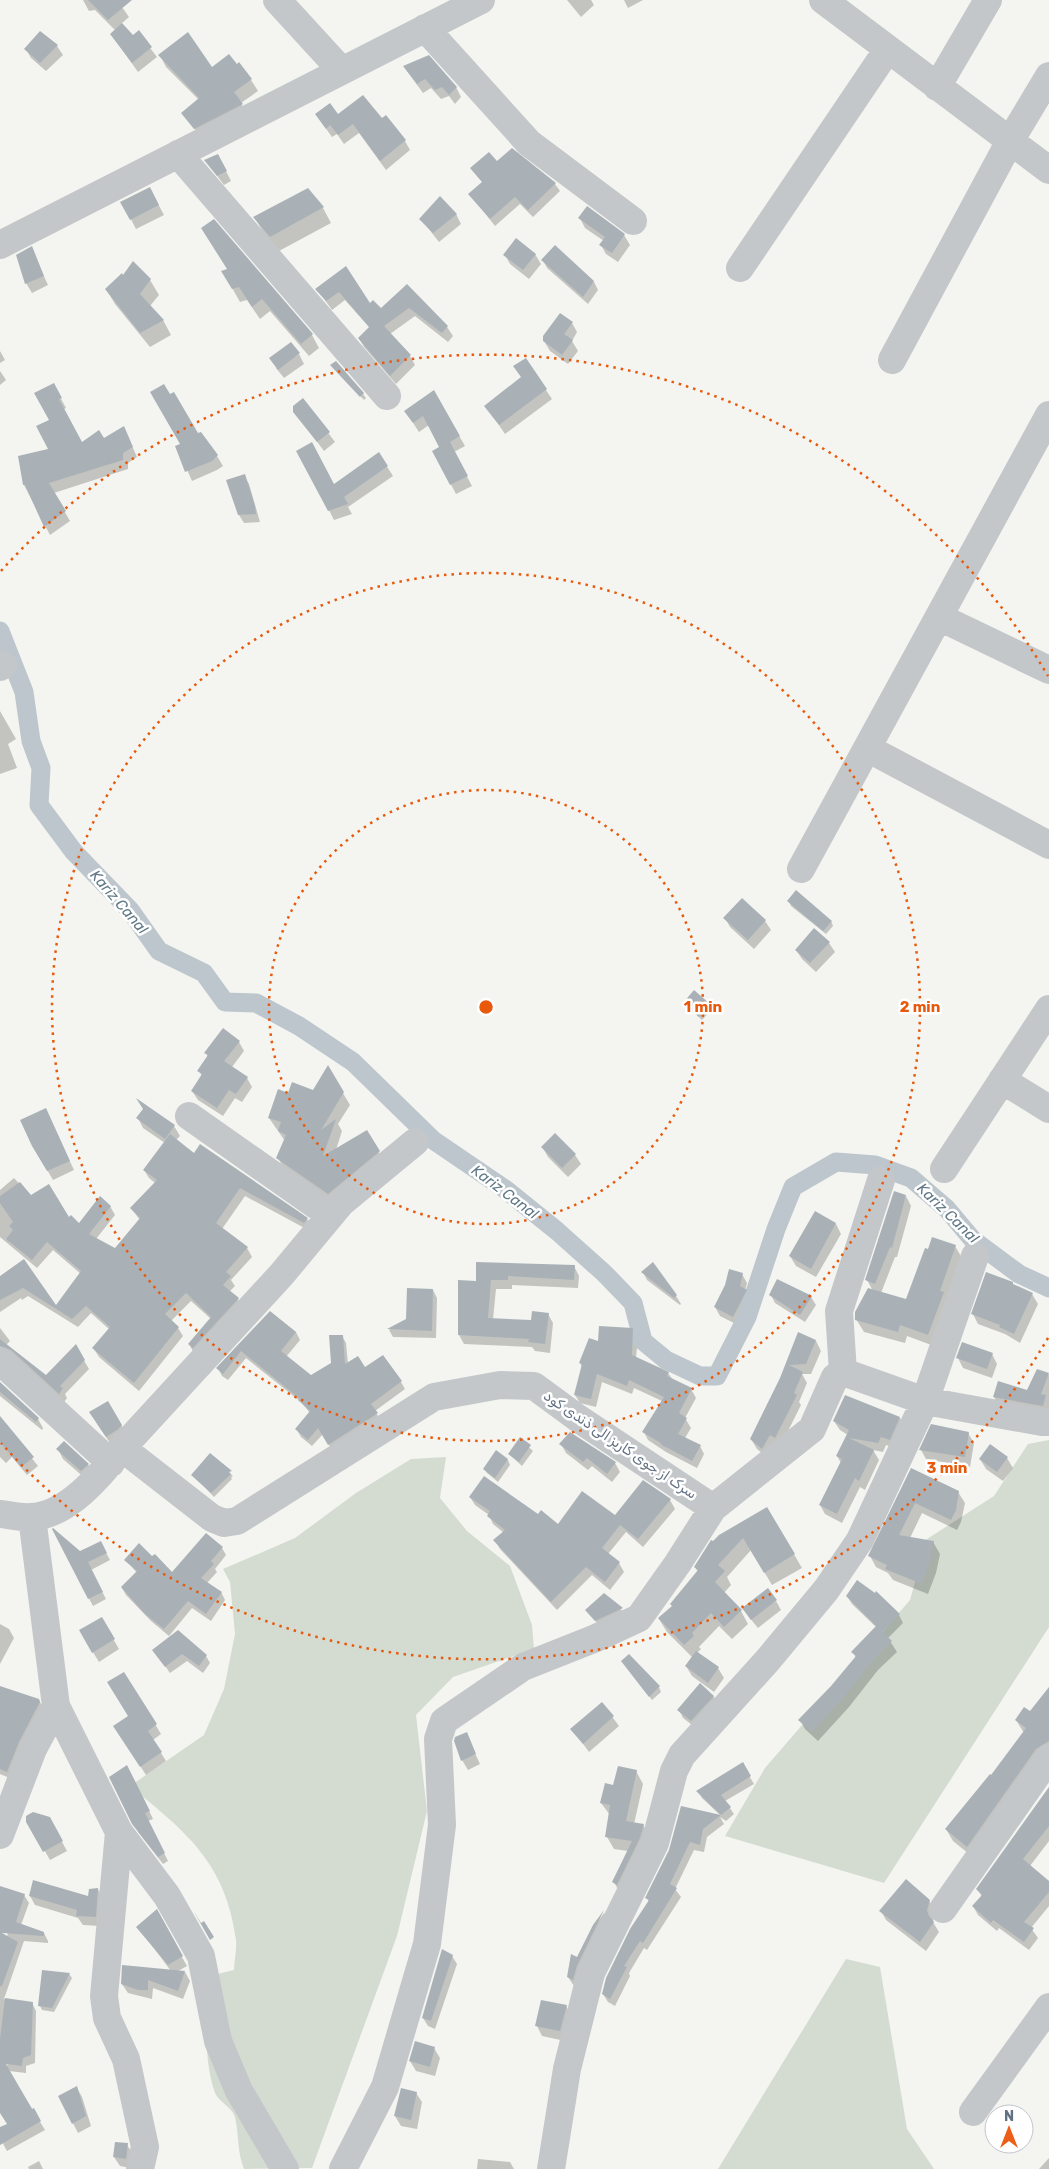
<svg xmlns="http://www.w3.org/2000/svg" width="1049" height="2169" viewBox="0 0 1049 2169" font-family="Rubik,Vazirmatn,sans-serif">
<rect width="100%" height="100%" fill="#f4f5f0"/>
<path fill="#d4dcd1" d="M1049 1440V1627L884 1883 725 1836 765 1768 910 1600 927 1539 994 1496 1028 1444Z
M446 1457 440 1498 467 1531 510 1566 532 1625 534 1649 453 1677 416 1715 427 1811 397 1936 312 2168 244 2169C237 2152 239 2134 235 2117 232 2107 219 2102 215 2093 203 2060 206 2011 209 1976L234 1970C234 1961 237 1949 236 1940 226 1863 186 1832 130 1786L204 1735 224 1689 235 1634 230 1582 223 1569 295 1538 356 1493 411 1459Z
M846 1959 880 1967 907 2129 934 2169H718Z"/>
<path fill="#0003" d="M83 0H117L129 17 121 24 132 37 138 32 157 57 138 72 111 34 115 30 95 10 89 11Z
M567 0H591L594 5 581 17Z
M624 0H643L628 8Z
M40 33 57 46 63 55 46 71 31 58 26 49Z
M160 55 251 80 258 91 241 103 248 116 202 139 183 113 199 100 166 67Z
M404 67 456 87 461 97 455 104 449 96 441 99 431 88 423 93Z
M338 116 381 120 405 141 410 150 386 170 359 133 344 144 337 134 332 137 322 123Z
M206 161 223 165 231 181 224 185Z
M497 162 555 184 560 191 533 217 520 204 495 226 470 194 483 183 472 169Z
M308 190 323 208 331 223 279 251 263 232 255 218Z
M155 198 164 215 136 229 122 202Z
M587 208 624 235 630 245 618 262 606 254 601 245 604 241 585 228 580 218Z
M456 214 461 224 439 242 421 219Z
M213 221 312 335 319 348 309 356 270 311 260 319 247 300 240 302 223 272 228 270Z
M555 247 594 282 598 290 588 304 547 268 543 260Z
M31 248 48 285 32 293 26 283 17 255Z
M535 254 541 264 529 279 510 264 505 255Z
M345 268 370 305 381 310 407 286 447 327 453 336 448 342 415 316 390 334 410 356 415 365 396 384 364 347 359 338 370 328 345 300 332 310 317 289Z
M150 280 159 295 150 306 163 320 171 335 150 347 115 304 106 289Z
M572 323 577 332 572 341 578 351 568 364 550 351 544 341Z
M0 351 5 360 0 363Z
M299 354 304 364 284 378 276 368Z
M525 359 552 399 505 434 486 406 522 377Z
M332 365 363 394 366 398 364 400Z
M0 371 6 380 0 385Z
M53 384 66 408 64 409 82 443 104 439 124 428 137 457 128 463V469L54 493 70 521 50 535 24 485 50 450Z
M434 392 465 446 454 452 472 486 456 494 434 452 441 447 429 425 419 432 406 412Z
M169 396 198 435 200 433 217 456 223 466 217 470 192 481 177 447 182 444Z
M303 399 335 442 324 451 294 411Z
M379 454 393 476 348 507 352 514 334 520 329 510 334 485Z
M244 476 249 484 260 522 244 523 239 515Z
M0 711 16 739 8 744 17 768 0 774Z
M789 901 831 921 833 926 826 934 791 906Z
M725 918 765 921 771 930 754 949 730 927Z
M829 943 835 952 816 972 802 959 796 950Z
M684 1003 709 1005 712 1009 702 1020Z
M239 1042 244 1051 232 1067 247 1078 252 1087 242 1102 235 1098 223 1116 198 1100 192 1091 202 1076 199 1071 208 1057 206 1053Z
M328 1068 350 1105 338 1124 342 1131 336 1150 367 1132 385 1163 335 1205 285 1170 278 1158 285 1141 269 1118 289 1094 313 1091Z
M138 1118 174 1126 180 1136 176 1140 194 1155 307 1219 312 1228 310 1231 245 1196 222 1229 247 1248 252 1257 231 1280 235 1286 229 1292 238 1299 243 1307 194 1353 189 1344 211 1319 191 1301 171 1321 178 1328 183 1336 139 1391 99 1357 94 1349 110 1330 91 1313 78 1327 28 1296 22 1300 21 1298 0 1312V1277L24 1261 56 1307 81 1274 53 1250 37 1268 0 1237V1190L14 1178 31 1196 79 1225 110 1206 115 1215 96 1239 115 1249 140 1220 131 1208 155 1183 149 1178 144 1170 165 1143 143 1128Z
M50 1119 74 1170 53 1180 33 1146Z
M543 1148 575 1155 581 1164 568 1177 548 1157Z
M906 1196 911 1206 897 1257H895L881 1293 906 1301 955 1246 962 1258 934 1346 907 1336 905 1343 864 1332 856 1319 873 1291 867 1280Z
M815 1213 836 1224 841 1234 816 1277 796 1266 790 1256Z
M478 1263 574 1266 579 1276 578 1288 512 1285V1289H496L493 1319 532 1321 548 1314 553 1323 550 1353 535 1351 532 1347 464 1344 459 1335V1282H478Z
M643 1272 676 1296 681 1304 680 1305 647 1280Z
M742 1274 747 1283 745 1291 751 1300 738 1325 720 1316 715 1307 726 1286Z
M1014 1286 1032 1294 1038 1304 1020 1343 1005 1334 978 1324 973 1314Z
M433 1290 437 1298 436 1338 393 1337 389 1330 408 1319Z
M771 1295 811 1297 816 1305 805 1322 775 1303Z
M270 1312 296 1332 300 1340 286 1357 311 1377 332 1363 342 1336 346 1343 348 1364 401 1382 405 1389 375 1411 381 1421 333 1452 323 1434 312 1446 301 1437 297 1430 310 1413 301 1402 246 1358 228 1380 222 1376 218 1368Z
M0 1328 10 1341 6 1345 46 1377 76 1347 89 1369 65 1394 67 1398 64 1402 0 1355Z
M633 1329 638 1337 636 1358 668 1373 673 1380 691 1389 696 1398 685 1418 691 1428 685 1438 700 1446 704 1454 697 1468 666 1452 648 1440 644 1432 662 1401 634 1388 632 1394 602 1382 596 1407 580 1403 575 1395 582 1367 580 1363 599 1342Z
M799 1334 816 1341 821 1351 811 1374H802L807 1383 799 1402 801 1405 780 1447 768 1458 757 1449 751 1439 781 1379Z
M992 1354 997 1364 992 1378 963 1368 958 1358Z
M1037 1370 1049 1375V1409L999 1406 994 1397 1027 1391Z
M0 1384 38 1419 43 1428 42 1430 0 1396Z
M108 1402 127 1435 112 1446 96 1422Z
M0 1418 38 1466 27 1475 12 1457 6 1463 0 1457Z
M900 1418 905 1427 895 1448 886 1445 883 1452 873 1450 879 1460 865 1490 860 1487 842 1523 825 1514 820 1505 841 1463 837 1456 848 1435 840 1430 834 1421Z
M968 1433 974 1443 970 1467 926 1459 921 1450Z
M520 1439 533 1451 522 1466 509 1454Z
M561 1444 615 1463 620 1472 612 1482 592 1466 588 1470 566 1453Z
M58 1449 88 1464 93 1474 87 1480 63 1459Z
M496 1452 508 1460 510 1465 498 1482 487 1473 484 1469Z
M210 1455 233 1476 231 1477 232 1479 214 1497 193 1475Z
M1007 1458 1013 1468 1003 1481 986 1469 980 1459Z
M912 1469 958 1492 965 1503 961 1522 957 1530 922 1513 910 1538 933 1542 940 1554 936 1573 928 1594 893 1580 888 1573 876 1567 870 1556Z
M644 1482 670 1500 675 1509 643 1547 626 1532 608 1554 619 1563 624 1572 610 1590 592 1575 557 1610 500 1549 495 1540 504 1533 493 1524 489 1515 475 1505 470 1497 538 1516 558 1526 615 1517Z
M767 1508 802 1568 772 1585 751 1550 727 1577 731 1585 724 1593 741 1611 748 1624 732 1639 719 1626 699 1647 701 1649 697 1653 718 1668 724 1678 714 1692 692 1676 686 1666 692 1657 667 1632 659 1619 673 1607 698 1572 695 1567 714 1543Z
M55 1533 80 1552 104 1549 110 1560 91 1570 106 1599 93 1606Z
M222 1548 226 1555 215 1569 217 1572 207 1583 221 1592 225 1600 211 1621 192 1608 169 1636 151 1621 126 1595 122 1588 137 1573 126 1560 172 1573Z
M604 1595 625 1613 599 1625 589 1614Z
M847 1596 899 1615 903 1623 888 1638 897 1652 878 1670 849 1707 818 1741 805 1729 800 1720 832 1687 856 1658 853 1652 876 1627 852 1604Z
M776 1601 781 1610 758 1628 749 1617Z
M101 1618 119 1649 99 1662 80 1631Z
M0 1624 9 1629 14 1638 0 1664Z
M154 1650 206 1656 210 1663 203 1673 187 1661 170 1673Z
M625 1665 659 1687 661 1692 652 1700Z
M124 1673 161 1734 153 1740 166 1761 146 1775 120 1735 129 1716Z
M700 1685 714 1697 718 1704 696 1728 683 1718 679 1710Z
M1049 1689V1755L974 1858 953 1841 946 1829 991 1777 1024 1733 1016 1720 1030 1713Z
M39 1700 43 1708 12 1779 0 1774V1708Z
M602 1703 619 1726 589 1752 572 1729Z
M466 1734 480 1764 468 1770 462 1760Z
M742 1764 754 1784 725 1801 734 1814 726 1821 720 1817 724 1824 707 1837 704 1852 694 1850 675 1889 681 1897 647 1950 644 1948 629 1973 630 1976 615 2006 608 2002 603 1994 649 1902 647 1898 670 1850 682 1808 721 1816 702 1798 698 1791Z
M636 1771 643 1784 634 1824 643 1825 650 1837 621 1895 614 1882 628 1851 614 1849 607 1837 610 1815 601 1803Z
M131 1774 153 1819 148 1821 168 1861 163 1864 138 1832Z
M1049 1789V1841L1030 1866 1049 1882V1906L1031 1928 1038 1938 1029 1950 999 1928 997 1931 978 1915 973 1906 982 1897 978 1889Z
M49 1818 67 1851 50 1860 28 1821Z
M0 1887 24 1895 29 1903 21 1925 44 1933 48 1941V1943L24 1941 4 1999 32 2003 36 2011 35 2063 26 2066V2073L9 2071 45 2130 7 2151 0 2138V2129L8 2124 0 2101V2085L5 2083 13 2019 0 2043V1933L7 1937 8 1932H0Z
M98 1889 103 1898 100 1926 83 1925 78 1918 35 1905 30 1896 89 1898Z
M929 1901 935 1910 933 1922 939 1932 926 1951 886 1920 881 1911Z
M156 1911 187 1966 178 1971 185 1972 190 1981 183 1999 153 1988 152 1999 128 1993 122 1984 171 1971 138 1927Z
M604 1913 608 1921 574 1986 568 1977 595 1926Z
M452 1956 457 1964 435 2029 428 2026 423 2018Z
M69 1974 72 1978 54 2012 42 2010 40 2006Z
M566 2006 572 2016 565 2041 542 2036 537 2026Z
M434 2048 440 2058 435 2076 416 2071 410 2061Z
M77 2088 82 2097 91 2126 78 2133 73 2123Z
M416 2093 422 2102 417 2129 401 2126 395 2116Z
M127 2145 133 2154 131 2168 120 2166 114 2157Z
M1049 2158V2169H1039Z
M478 2159 510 2162 514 2169H477Z
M39 2161 43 2169H29L28 2167Z"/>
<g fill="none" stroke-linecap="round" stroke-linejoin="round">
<path stroke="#bcc6cc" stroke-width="19" d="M0 631 24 692 31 741 41 768 39 805 74 852 130 910 159 951 204 973 225 1002 256 1003 299 1026 353 1062 433 1140 505 1189 557 1231 604 1273 633 1303 643 1341 666 1360 700 1376H717L747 1317 776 1229 793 1187 836 1162 875 1165 911 1178 947 1209 973 1240 1019 1274 1049 1288"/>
</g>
<path fill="#a9b1b7" d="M88 0H132L108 20Z
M122 23 133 35 139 30 152 47 132 63 110 34Z
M40 31 58 45 40 63 24 49Z
M188 32 212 67 229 54 237 64 239 62 252 79 234 92 243 104 194 129 181 113 199 98 158 55Z
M429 55 457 87 449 95 442 87 435 90 425 79 417 84 403 66Z
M363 95 382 118 386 115 406 140 380 161 353 124 338 135 330 125 326 129 315 114 330 103 338 114Z
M512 148 556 183 528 210 515 197 490 219 468 194 482 182 470 168 489 152 497 161Z
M218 154 227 171 217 176 204 160Z
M150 187 159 205 130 220 120 202Z
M308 188 324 207 270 237 253 217Z
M440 196 457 214 433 233 419 219Z
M587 206 625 234 612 253 599 245 605 237 578 218Z
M214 219 313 334 301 344 262 299 252 307 239 287 232 289 221 271 227 269 201 228Z
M516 238 536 254 523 270 503 255Z
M555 245 594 281 583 297 541 260Z
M32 246 44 276 25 284 16 255Z
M133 261 151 279 140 294 164 320 140 333 105 289 122 273 123 275Z
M346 266 370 303 373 300 381 308 407 284 448 326 442 333 409 308 384 326 411 355 390 376 358 338 369 327 339 292 326 301 315 289Z
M560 313 573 322 564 334 573 340 562 355 543 341V336Z
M291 342 300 353 278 370 269 358Z
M526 358 547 389 499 425 484 406 521 377 513 366Z
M336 361 364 393 360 397 330 365Z
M54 383 62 398 59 399 82 442 99 430 104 438 124 426 133 447 123 453V460L49 483 66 511 44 527 25 485H23L18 456 48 449 36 426 49 420 34 393Z
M164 384 170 394 174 392 198 433 201 432 218 455 212 461 185 472 175 446 180 444 150 392Z
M434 390 460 436 450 442 468 476 450 485 432 451 439 447 423 416 413 423 404 411Z
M303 398 330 432 317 442 293 412V406Z
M312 442 334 484 379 452 388 466 344 497 348 504 328 511 296 451Z
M245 474 255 506 256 514 238 515 226 480Z
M796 890 832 921 823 931 787 901Z
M742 898 766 920 748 940 723 918Z
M814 928 830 942 810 963 795 950Z
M694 990 710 1004 699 1017 683 1003Z
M223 1028 240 1041 224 1061 248 1077 236 1094 229 1090 217 1108 191 1091 202 1074 197 1071 208 1055 204 1053Z
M328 1065 344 1092 321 1130 336 1119 323 1156 367 1130 380 1151 328 1194 276 1158 286 1135 278 1131 281 1122 268 1118 278 1089 288 1093 292 1082 313 1090Z
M136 1098 175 1125 165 1139 136 1118 143 1109Z
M46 1108 70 1161 47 1171 32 1146 20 1120Z
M555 1133 576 1154 562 1168 541 1147Z
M170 1134 194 1153 200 1144 308 1218 304 1223 240 1188 216 1223 248 1247 226 1272 231 1276 223 1285 239 1298 193 1348 188 1344 211 1317 186 1293 165 1314 179 1327 134 1383 92 1348 110 1327 86 1306 72 1319 23 1288 0 1300V1276L24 1259 56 1305 81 1271 47 1242 32 1260 6 1239 13 1230 9 1226 13 1222 0 1203V1196L20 1182 31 1195 49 1184 69 1217 71 1215 79 1223 100 1196 111 1206 89 1234 115 1248 140 1218 130 1208 157 1180 143 1170Z
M894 1191 906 1195 892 1248 890 1247 875 1284 865 1280Z
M815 1211 836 1223 811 1269 789 1256Z
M932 1237 956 1245 940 1291 944 1292 928 1335 900 1325 898 1332 855 1320V1312L868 1288 906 1299 925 1248 928 1249Z
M476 1262 575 1265 574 1280 508 1276V1280H491L488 1318 531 1320 532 1311 549 1313 545 1344 528 1342 529 1339 458 1335V1280L476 1281Z
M653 1262 677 1295 674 1298 641 1272Z
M729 1269 743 1273 740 1286 747 1290 733 1317 714 1307 725 1285Z
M986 1272 1013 1282V1284L1033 1293 1014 1334 999 1327 1000 1325 971 1314Z
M777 1279 812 1296 800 1315 769 1295Z
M407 1288 433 1289 432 1331 387 1329 406 1319Z
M270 1311 296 1332 281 1351 311 1375 331 1363 329 1335H343L345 1364 358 1356 365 1367 383 1355 402 1381 371 1404 378 1413 328 1445 318 1428 308 1440 295 1429 310 1411 298 1400 300 1399 241 1351 223 1374 216 1368Z
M599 1326 633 1328 632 1355 669 1372 667 1376 692 1388 679 1413 687 1418 678 1434 701 1445 692 1461 660 1444 661 1443 642 1432 664 1397 629 1380 627 1386 597 1374 591 1399 574 1395 582 1364 579 1363 589 1338 598 1341Z
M798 1332 816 1340 806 1364 789 1365 803 1372 794 1393 797 1395 775 1438 770 1435 762 1449 750 1439 780 1378Z
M0 1339 46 1375 76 1344 85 1360 60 1386 63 1388 59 1394 11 1350 0 1346Z
M962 1342 993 1353 987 1369 956 1358Z
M1037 1369 1049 1373 1041 1394 1046 1395 1043 1406 993 1397 998 1381 1027 1390Z
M0 1382 39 1418 36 1422 0 1392Z
M845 1395 900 1417 890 1440 881 1437 878 1443 849 1438 874 1450 859 1481 855 1478 837 1514 819 1505 842 1459 836 1456 849 1430 833 1421Z
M108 1401 122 1425 117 1430 106 1437 89 1412Z
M0 1416 34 1457 21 1467 0 1442Z
M931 1424 969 1432 965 1457 919 1450Z
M570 1432 616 1462 607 1474 587 1458 583 1462 559 1444Z
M520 1437 531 1445 519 1462 508 1454Z
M64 1441 89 1464 81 1471 56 1449Z
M990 1444 1008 1457 997 1472 979 1459Z
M496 1450 508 1459 495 1478 483 1469Z
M210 1453 232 1471 229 1472 231 1474 211 1493 191 1475Z
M911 1468 959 1491 956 1510 951 1520 915 1503 899 1535 934 1541 930 1561 922 1584 885 1569 887 1565 868 1556Z
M484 1476 538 1514 541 1510 558 1524 582 1491 615 1515 643 1480 671 1499 638 1539 620 1525 602 1548 620 1562 605 1582 586 1567 551 1602 493 1540 505 1530 487 1516 490 1511 469 1497Z
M767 1507 795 1554 764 1573 743 1538 718 1565 725 1571 715 1582 742 1610 724 1627 711 1613 692 1633 694 1636 684 1645 658 1618 672 1606 670 1604 698 1570 694 1567 711 1540 713 1541 719 1535Z
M53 1528 80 1551 101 1541 107 1553 88 1562 103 1592 88 1599 52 1529Z
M206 1533 223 1547 211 1561 214 1564 201 1578 222 1592 206 1614 188 1601 164 1629 145 1614 121 1587 137 1571 124 1560 139 1543 152 1556 155 1554 172 1572Z
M857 1580 875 1593 876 1591 900 1614 882 1632 846 1596Z
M768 1588 777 1600 751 1620 742 1608Z
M604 1593 623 1608 595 1621 585 1610Z
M102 1617 115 1639 92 1653 79 1630Z
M876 1626 892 1641 873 1660 844 1697 812 1732 798 1720 831 1686 856 1656 851 1652Z
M178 1630 207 1655 199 1666 182 1654 165 1667 152 1650Z
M696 1651 719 1667 708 1683 685 1666Z
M629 1654 660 1686 649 1697 621 1661Z
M124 1672 157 1724 148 1731 162 1752 140 1767 113 1726 128 1716 107 1682Z
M700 1683 714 1696 691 1721 677 1710Z
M0 1686 39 1699 40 1702 19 1742 7 1772 0 1769Z
M1049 1687V1741L1036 1749 967 1847 945 1829 990 1774 991 1775 1026 1728 1015 1720 1024 1707 1030 1711Z
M602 1702 614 1716 583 1744 570 1729Z
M467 1732 476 1754 461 1761 454 1741 455 1737Z
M743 1762 751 1776 721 1795 731 1807 721 1815 696 1791Z
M127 1765 150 1811 145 1813 165 1853 158 1857 132 1824 109 1777Z
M618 1766 637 1770 626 1821 644 1824 640 1838 617 1885 612 1882 632 1841 605 1837 610 1805 600 1803 605 1783 613 1785Z
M1049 1787V1826L1023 1859 1049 1881V1892L1024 1922 1034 1928 1024 1942 993 1920 991 1923 972 1906 982 1895 976 1889Z
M681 1806 721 1815 703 1829 700 1845 690 1842 670 1884 677 1888 643 1943 640 1941 624 1966 627 1967 610 1999 602 1994 606 1978 630 1929 649 1900 645 1898 669 1850Z
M33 1812 50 1817 63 1841 43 1852 26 1822V1816Z
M906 1879 930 1900 927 1910 929 1916 934 1922 920 1942 879 1911Z
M33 1880 88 1896 89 1889 98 1888 96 1917 76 1916 77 1910 29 1896Z
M0 1886 25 1894 16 1922 44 1932V1936L2 1933 18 1942 2 1986H0Z
M157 1909 183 1956 168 1965 136 1927Z
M193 1910 201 1923 204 1921 214 1937 210 1940Z
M604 1910 577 1966 573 1980 567 1977 571 1954 577 1957 593 1925Z
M442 1949 453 1955 431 2021 422 2018Z
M122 1965 133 1966 185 1971 178 1991 148 1980V1990H138L121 1984Z
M42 1970 70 1973 52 2008 38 2006Z
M5 1998 33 2002 31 2055 23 2058 22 2066 6 2064 32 2109 34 2108 41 2121 0 2145V2127L7 2124 0 2113V2039Z
M541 2000 567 2005 560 2031 535 2026Z
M415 2041 435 2047 430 2067 409 2061Z
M77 2086 86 2116 72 2124 58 2096Z
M401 2088 417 2092 411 2120 394 2116Z
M115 2142 128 2143 126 2159 113 2157Z"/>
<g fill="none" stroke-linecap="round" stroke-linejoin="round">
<path stroke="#c4c7ca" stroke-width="28" d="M277 0 342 71
M823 0 1049 170
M425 28 529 143 633 221
M937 87 988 0
M178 154 387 396
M0 245 481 0
M740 268 888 49
M892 360 1010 141 1049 76
M939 617 1049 670
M0 667 3 665
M867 748 1049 845
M801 869 1049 415
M1002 1080 1049 1109
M189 1116 330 1215
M944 1169 1049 1009
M0 1361 111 1463
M843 1372 839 1311 881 1180
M122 1448 282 1274 341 1203 415 1142
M0 1514C10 1515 21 1518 31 1517 67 1516 102 1474 122 1448L212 1518 224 1523 237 1521 434 1397 500 1385 534 1386 579 1419 713 1508 812 1429 835 1377 843 1372 925 1401 1042 1422H1049
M32 1517 56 1706 119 1832 167 1896 201 1956 218 2041 239 2091 285 2169
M119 1832 104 1996 107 2018 126 2059 145 2147 140 2169
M0 1835 33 1749 56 1706
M943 1909 1049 1758
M973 2112 1049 2007
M343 2169 385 2087 427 1944 442 1825 438 1739 444 1721 523 1667 596 1638 639 1618 678 1563 713 1508
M551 2169 567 2069 591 1973 655 1843 674 1771 682 1755 767 1661 826 1590 860 1540 925 1401 975 1256"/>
</g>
<g fill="none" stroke="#e8590c" stroke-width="2.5" stroke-dasharray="2.5 5">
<circle cx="486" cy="1007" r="217"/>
<circle cx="486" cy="1007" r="434"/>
<path d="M1048 1338A652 652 0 0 1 1 1443M1 571A652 652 0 0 1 1048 676"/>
</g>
<g text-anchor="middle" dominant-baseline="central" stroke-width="5" stroke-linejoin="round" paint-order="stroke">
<g font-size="14" fill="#627183" stroke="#fff">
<text transform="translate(620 1445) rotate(34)">سرک از جوی کاریز الی ذندی کود</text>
</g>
<g font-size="15" font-style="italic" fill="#627a88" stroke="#fff">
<text transform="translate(119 902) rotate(49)">Kariz Canal</text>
<text transform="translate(505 1192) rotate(37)">Kariz Canal</text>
<text transform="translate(948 1213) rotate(44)">Kariz Canal</text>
</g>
</g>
<circle cx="486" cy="1007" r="8" fill="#e8590c" stroke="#fff" stroke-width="2.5"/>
<g font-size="15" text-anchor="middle" font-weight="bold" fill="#e8590c" stroke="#fff" stroke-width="5" stroke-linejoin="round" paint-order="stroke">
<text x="703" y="1012">1 min</text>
<text x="920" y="1012">2 min</text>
<text x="947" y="1473">3 min</text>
</g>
<g transform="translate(1009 2129)"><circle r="24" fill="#ffffff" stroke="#c0c6cd"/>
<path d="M0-4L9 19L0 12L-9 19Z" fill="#ed5f18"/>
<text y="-8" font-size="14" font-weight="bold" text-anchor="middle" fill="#627183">N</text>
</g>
</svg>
